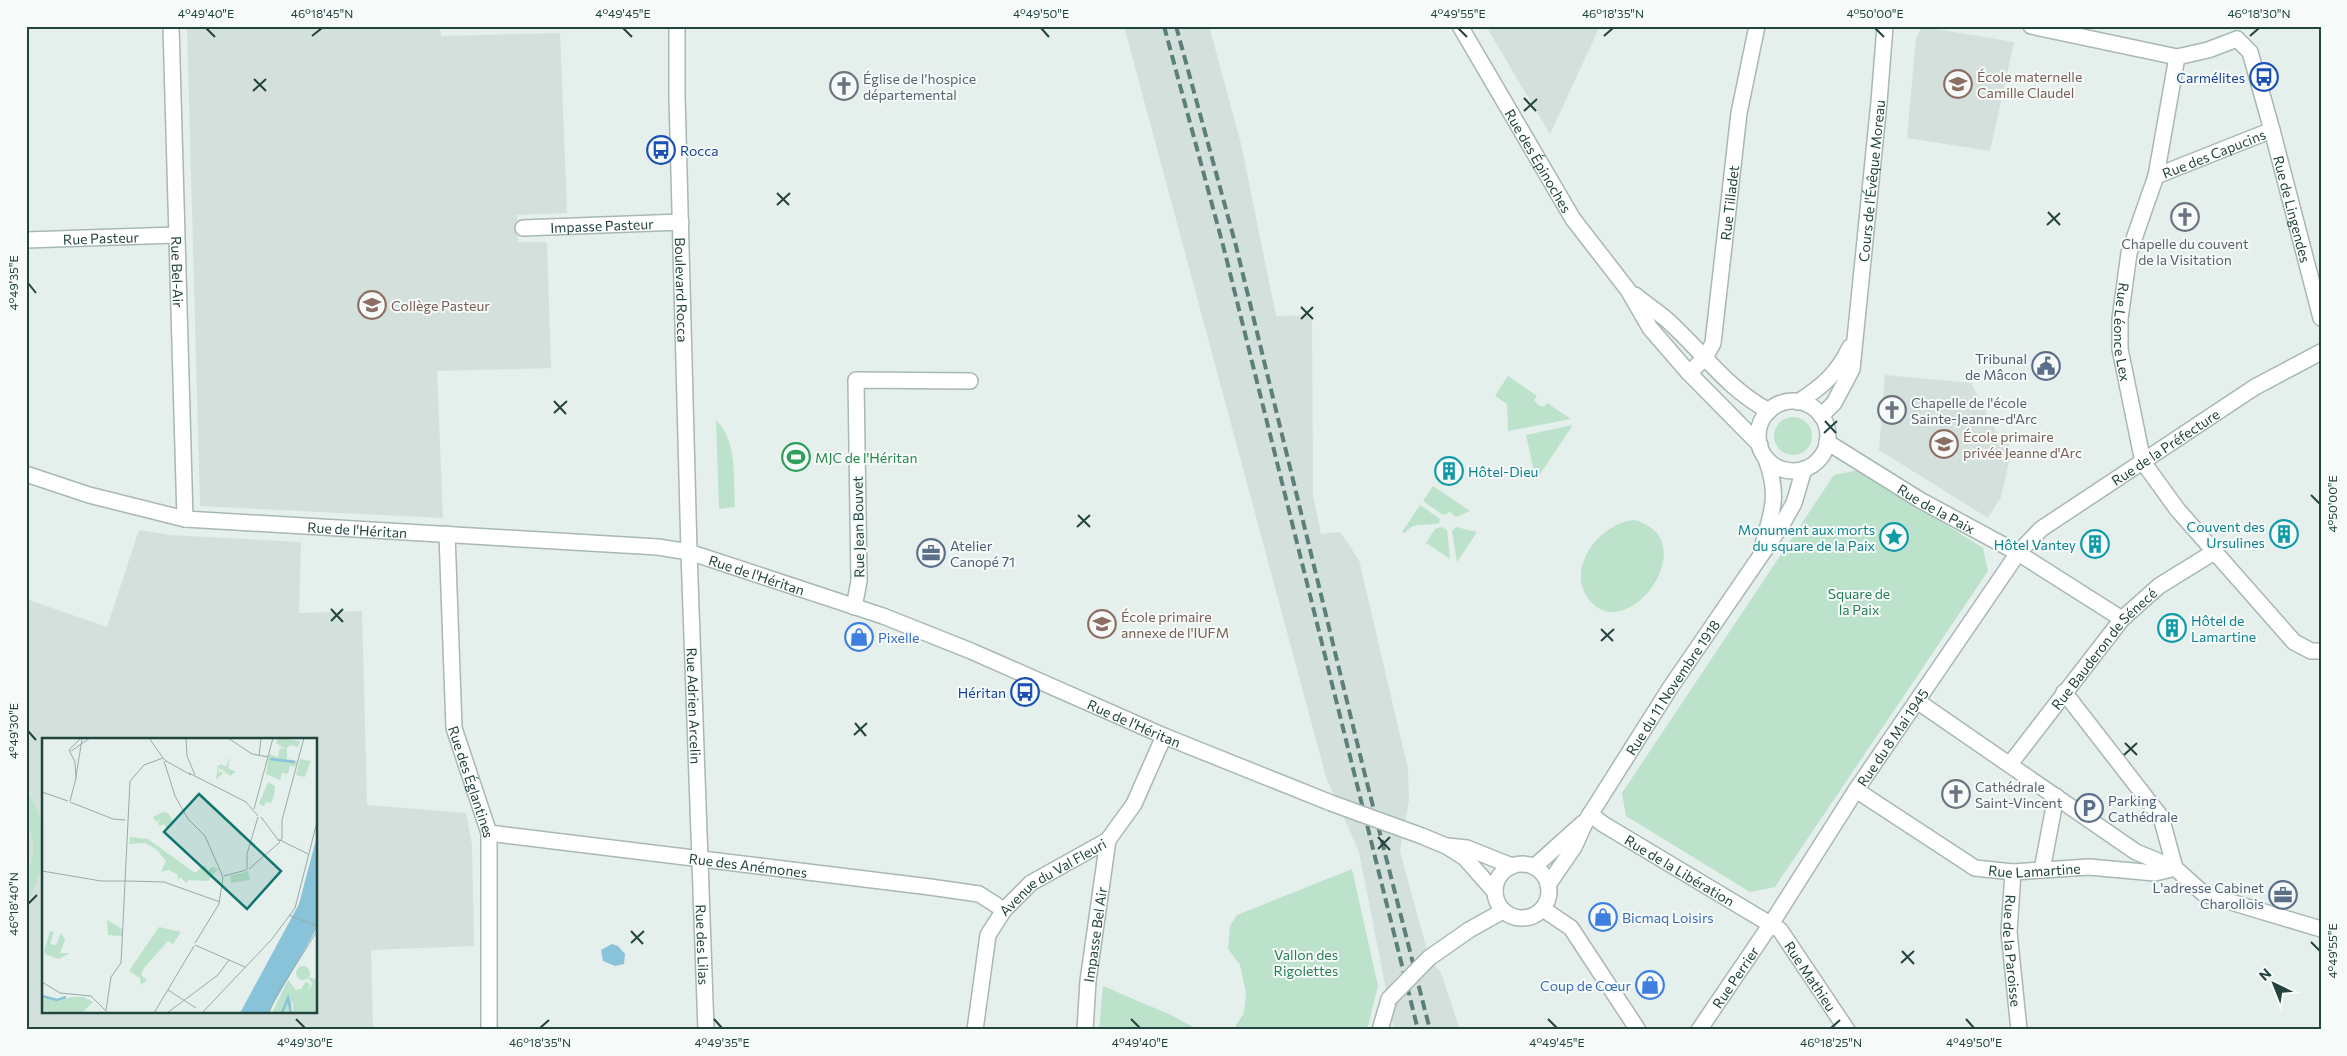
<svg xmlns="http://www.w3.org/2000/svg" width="2347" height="1056" viewBox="0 0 2347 1056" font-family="Commissioner,sans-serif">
<rect width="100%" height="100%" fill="#e5efec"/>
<path fill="#d3e0db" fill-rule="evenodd" d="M187 26H440L441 36 560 33 567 213 517 215 518 242H547L551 368 437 371 443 518 200 506Z
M1124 26H1209L1241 144 1276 316 1312 315 1313 495 1321 534 1340 532 1359 560 1408 769 1409 800 1400 851 1429 958 1441 973 1460 1030H1394L1359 852 1326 777Z
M1486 26H1600L1550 134 1522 87Z
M1930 28 2014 42 1990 151 1907 138 1916 38 1921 29Z
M1885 375 1971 383 1999 437H2001L2005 431 2011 452 2001 497 1988 518 1879 450Z
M139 530 170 535 301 542 299 613 362 611 367 805 466 813 472 845 474 946 371 950 373 1030H26V599L107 627ZM44 740H316V1012H44Z"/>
<path fill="#bce2cb" d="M1508 376 1537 396 1534 400 1538 405 1544 407 1547 403 1571 419 1508 431 1507 404 1495 396Z
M1774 436a19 19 0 1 1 38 0a19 19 0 1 1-38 0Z
M716 420C738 441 733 479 735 507L719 509Z
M1573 425 1536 480 1526 435Z
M1859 470 1983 548 1988 571 1775 887 1750 892 1626 816 1622 793 1834 475Z
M1433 486 1470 511 1456 517 1450 512 1443 515 1423 501Z
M1420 505 1440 519 1439 523C1425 527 1415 520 1405 533L1402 532Z
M1634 520C1705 538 1632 643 1592 603 1562 573 1598 523 1634 520Z
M1441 527 1447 530 1450 559 1426 543 1435 529Z
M1456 527 1477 532 1457 562 1452 531Z
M26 791C51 826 47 868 26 904V878L33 857V841L26 815Z
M1352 869 1378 986 1367 1030H1233L1244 1013 1246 993 1240 965 1228 949 1230 926 1237 915Z
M1103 986 1171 1015 1199 1030H1099Z"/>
<path fill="#89c3d9" d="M612 944 618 946 625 954 624 964 615 966 603 961 601 950Z"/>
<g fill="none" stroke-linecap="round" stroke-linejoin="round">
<defs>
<g id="minor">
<path id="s1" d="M171 26 185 519"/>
<path id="s2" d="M677 26V96L689 552 706 1030"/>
<path d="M2031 26 2177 57 2208 50 2237 39"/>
<path id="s3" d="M2237 39 2250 52 2272 130 2321 318"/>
<path id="s4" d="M2177 57 2156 176 2129 253 2120 319V349L2143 462 2177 509 2294 642 2311 651H2321"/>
<path id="s5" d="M2156 176 2272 130"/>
<path id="s6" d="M523 228 681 222"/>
<path id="s7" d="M26 240 176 235"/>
<path id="s8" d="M1689 373 1705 358 1713 343 1739 113 1757 26"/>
<path id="s9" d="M1827 442 1920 500 2018 553 2122 619"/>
<path id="s10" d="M447 534 454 728 489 833V1030"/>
<path d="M854 607 859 581 856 380 970 381"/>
<path d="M2064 692 2161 817 2175 868 2204 894 2321 929"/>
<path d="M1917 701 2136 852 2175 868"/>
<path id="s11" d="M2010 764 2122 619 2159 586 2214 552"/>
<path id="s12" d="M1856 790 1975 868 2013 872 2089 867 2155 873 2175 868"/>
<path id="s13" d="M1590 814 1603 824 1780 930 1847 1030"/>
<path id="s14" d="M489 833 930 887 979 894 1004 910"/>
<path d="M2042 870 2056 796"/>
<path id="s15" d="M2013 872 2009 932 2019 1030"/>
<path d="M1429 958 1469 930 1503 911"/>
<path id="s16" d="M975 1030 988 935 1004 910 1031 883 1108 840 1134 804 1164 736"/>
<path id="s17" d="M1085 1030 1088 981 1108 840"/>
<path d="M1380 1030 1389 999"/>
<path id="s18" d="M1699 1030 1771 924 1856 790 2018 553 2041 529 2255 387 2321 352"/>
</g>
<g id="tertiary">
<path id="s19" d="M1460 26 1573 219 1628 290 1650 328 1689 373 1760 445"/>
<path d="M1635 295C1645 303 1656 311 1666 319 1701 350 1727 389 1769 411"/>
<circle cx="1793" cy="436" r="35"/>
<path d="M1798 402C1822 387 1838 373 1850 347"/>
<path id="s20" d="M1821 416 1834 403 1852 369 1879 102 1885 26"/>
<path id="s21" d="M26 474 89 495 185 519 658 547 689 552 883 616 971 651 1164 736 1331 803"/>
<path d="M1763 544C1773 510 1779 493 1766 459"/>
<path d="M1422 836 1446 846 1465 858 1495 892"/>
<path d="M1447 846 1467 848 1512 866"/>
<circle cx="1522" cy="891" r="27"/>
<path d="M1534 867 1583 823"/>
<path id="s22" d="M1548 885 1574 847 1586 821 1670 688 1781 526 1794 503 1804 469"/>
<path d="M1543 909 1571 928 1638 1030"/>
</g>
</defs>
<use href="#minor" stroke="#a7b8b5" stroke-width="18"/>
<use href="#tertiary" stroke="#a7b8b5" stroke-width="18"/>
<use href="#minor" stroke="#fff" stroke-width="15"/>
<use href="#tertiary" stroke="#fff" stroke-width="15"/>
<path stroke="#5d7f7a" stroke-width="4" stroke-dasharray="10 5" stroke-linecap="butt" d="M1164 26 1224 249 1418 1030
M1176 26 1236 246 1363 767 1430 1030"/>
<defs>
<path id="minor-bridge" d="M1389 999 1429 958"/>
<path id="tertiary-bridge" d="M1331 803 1422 836"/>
</defs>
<use href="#minor-bridge" stroke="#a7b8b5" stroke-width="18" stroke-linecap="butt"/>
<use href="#tertiary-bridge" stroke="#a7b8b5" stroke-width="18" stroke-linecap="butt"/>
<use href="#minor-bridge" stroke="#fff" stroke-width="15"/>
<use href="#tertiary-bridge" stroke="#fff" stroke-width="15"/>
</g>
<path fill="none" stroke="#22443f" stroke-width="2" d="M206 28 215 37M623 28 632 37M1041 28 1049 37M1458 28 1467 37M1875 28 1884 37M312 36 322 28M1604 36 1613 28M2250 36 2259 28M254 79 266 91M253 91 266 79M1524 98 1536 111M1524 111 1537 99M777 193 789 205M777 205 790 193M2048 212 2060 225M2047 225 2060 213M28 283 36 293M1301 307 1313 319M1301 319 1313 307M554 401 566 414M554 413 567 401M1825 421 1836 433M1824 433 1837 421M2311 495 2320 504M1078 515 1090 527M1077 527 1090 515M331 609 343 622M331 621 343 609M1601 629 1613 641M1601 641 1614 629M855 723 866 736M28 731 36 740M854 735 867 723M2125 743 2137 755M2124 755 2137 743M1378 837 1390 850M1378 849 1390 837M28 904 37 895M631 931 643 944M2311 942 2320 951M631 943 644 931M1902 951 1914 964M1901 963 1914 951M296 1019 305 1028M714 1019 722 1028M1131 1019 1140 1028M1548 1019 1557 1028M1966 1019 1974 1028M540 1028 549 1020M1831 1028 1840 1020"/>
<defs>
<symbol id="bus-ring" viewBox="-11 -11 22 22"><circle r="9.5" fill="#f6fbf9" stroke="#1a4fb4" stroke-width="1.5"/><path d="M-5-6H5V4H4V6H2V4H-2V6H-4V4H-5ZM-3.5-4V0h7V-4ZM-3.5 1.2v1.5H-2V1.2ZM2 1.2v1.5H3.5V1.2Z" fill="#1a4fb4"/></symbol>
<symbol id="school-ring" viewBox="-11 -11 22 22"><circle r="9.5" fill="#f6fbf9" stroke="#8d6e63" stroke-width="1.5"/><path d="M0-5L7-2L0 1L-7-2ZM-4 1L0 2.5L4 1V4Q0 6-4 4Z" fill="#8d6e63"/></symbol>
<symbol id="church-ring" viewBox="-11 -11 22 22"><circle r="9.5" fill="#f6fbf9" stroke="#6b7280" stroke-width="1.5"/><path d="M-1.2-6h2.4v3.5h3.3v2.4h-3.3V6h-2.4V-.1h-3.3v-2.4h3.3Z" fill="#6b7280"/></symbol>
<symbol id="civic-ring" viewBox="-11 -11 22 22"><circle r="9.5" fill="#f6fbf9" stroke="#5c6f8a" stroke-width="1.5"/><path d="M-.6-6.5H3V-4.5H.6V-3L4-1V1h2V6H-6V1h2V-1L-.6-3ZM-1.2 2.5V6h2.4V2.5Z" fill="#5c6f8a"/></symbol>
<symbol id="stadium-ring" viewBox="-11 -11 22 22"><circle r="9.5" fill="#f6fbf9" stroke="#2e9e5b" stroke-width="1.5"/><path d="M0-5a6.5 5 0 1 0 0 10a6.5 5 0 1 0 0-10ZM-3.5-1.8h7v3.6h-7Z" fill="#2e9e5b"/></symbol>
<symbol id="building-ring" viewBox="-11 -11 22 22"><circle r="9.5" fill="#f6fbf9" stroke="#0f9aa8" stroke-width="1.5"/><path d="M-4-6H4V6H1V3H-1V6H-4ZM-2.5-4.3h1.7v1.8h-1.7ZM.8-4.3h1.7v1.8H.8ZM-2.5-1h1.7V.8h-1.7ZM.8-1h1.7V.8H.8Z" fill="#0f9aa8"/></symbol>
<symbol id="sight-ring" viewBox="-11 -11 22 22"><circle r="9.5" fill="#f6fbf9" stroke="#0f9aa8" stroke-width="1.5"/><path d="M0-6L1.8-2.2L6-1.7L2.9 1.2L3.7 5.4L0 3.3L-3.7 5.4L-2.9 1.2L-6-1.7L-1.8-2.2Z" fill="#0f9aa8"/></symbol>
<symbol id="office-ring" viewBox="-11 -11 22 22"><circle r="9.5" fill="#f6fbf9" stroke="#5c6f8a" stroke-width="1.5"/><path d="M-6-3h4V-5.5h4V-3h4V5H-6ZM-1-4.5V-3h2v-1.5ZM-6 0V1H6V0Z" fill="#5c6f8a"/></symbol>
<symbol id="shop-ring" viewBox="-11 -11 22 22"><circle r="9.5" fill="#f6fbf9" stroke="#3f7fe0" stroke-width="1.5"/><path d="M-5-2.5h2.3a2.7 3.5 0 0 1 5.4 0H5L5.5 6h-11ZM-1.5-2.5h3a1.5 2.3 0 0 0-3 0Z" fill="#3f7fe0"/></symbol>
<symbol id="parking-ring" viewBox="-11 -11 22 22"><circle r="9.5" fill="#f6fbf9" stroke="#5c6f8a" stroke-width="1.5"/><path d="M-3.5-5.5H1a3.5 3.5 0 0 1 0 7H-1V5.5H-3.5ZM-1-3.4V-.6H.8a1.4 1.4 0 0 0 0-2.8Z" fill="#5c6f8a"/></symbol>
</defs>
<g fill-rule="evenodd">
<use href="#bus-ring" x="2248" y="61" width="32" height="32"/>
<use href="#school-ring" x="1942" y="68" width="32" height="32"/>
<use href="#church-ring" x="828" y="70" width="32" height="32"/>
<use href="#bus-ring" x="645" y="134" width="32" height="32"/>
<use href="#church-ring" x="2169" y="201" width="32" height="32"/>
<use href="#school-ring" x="356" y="289" width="32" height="32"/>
<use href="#civic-ring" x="2030" y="350" width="32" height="32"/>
<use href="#church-ring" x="1876" y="394" width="32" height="32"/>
<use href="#school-ring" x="1928" y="428" width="32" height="32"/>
<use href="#stadium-ring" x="780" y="441" width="32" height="32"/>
<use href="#building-ring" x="1433" y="455" width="32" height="32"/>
<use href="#building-ring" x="2268" y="518" width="32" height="32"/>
<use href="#sight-ring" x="1878" y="521" width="32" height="32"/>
<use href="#building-ring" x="2079" y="528" width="32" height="32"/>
<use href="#office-ring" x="915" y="537" width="32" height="32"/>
<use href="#school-ring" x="1086" y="608" width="32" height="32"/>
<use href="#building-ring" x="2156" y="612" width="32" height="32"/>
<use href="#shop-ring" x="843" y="621" width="32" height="32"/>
<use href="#bus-ring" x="1009" y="676" width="32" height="32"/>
<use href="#church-ring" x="1940" y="778" width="32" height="32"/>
<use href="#parking-ring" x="2073" y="792" width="32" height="32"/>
<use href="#office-ring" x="2267" y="879" width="32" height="32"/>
<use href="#shop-ring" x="1587" y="901" width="32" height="32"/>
<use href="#shop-ring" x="1634" y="969" width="32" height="32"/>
</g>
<g text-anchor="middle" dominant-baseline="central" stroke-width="4" stroke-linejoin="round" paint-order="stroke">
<g font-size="14" fill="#785e54" stroke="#f6fbf9" text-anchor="start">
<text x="1977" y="76">École maternelle<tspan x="1977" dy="16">Camille Claudel</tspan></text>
<text x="391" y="305">Collège Pasteur</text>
<text x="1963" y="436">École primaire<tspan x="1963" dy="16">privée Jeanne d'Arc</tspan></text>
<text x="1121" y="616">École primaire<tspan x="1121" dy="16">annexe de l'IUFM</tspan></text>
</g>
<g font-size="14" fill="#164399" stroke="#f6fbf9" text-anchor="end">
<text x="2245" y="77">Carmélites</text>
<text x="680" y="150" text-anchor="start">Rocca</text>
<text x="1006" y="692">Héritan</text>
</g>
<g font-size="14" fill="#5b616d" stroke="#f6fbf9" text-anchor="start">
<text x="863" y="78">Église de l’hospice<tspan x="863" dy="16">départemental</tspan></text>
<text x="2185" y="243" text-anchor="middle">Chapelle du couvent<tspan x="2185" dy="16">de la Visitation</tspan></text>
<text x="1911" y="402">Chapelle de l'école<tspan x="1911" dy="16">Sainte-Jeanne-d'Arc</tspan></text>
<text x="1975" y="786">Cathédrale<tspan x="1975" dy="16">Saint-Vincent</tspan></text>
</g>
<g font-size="14" fill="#22443f" stroke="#f6fbf9">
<text stroke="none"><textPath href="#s5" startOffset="62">Rue des Capucins</textPath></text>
<text stroke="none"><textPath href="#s19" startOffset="156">Rue des Épinoches</textPath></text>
<text stroke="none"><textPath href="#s20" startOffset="246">Cours de l'Évêque Moreau</textPath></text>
<text stroke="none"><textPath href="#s8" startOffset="180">Rue Tilladet</textPath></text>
<text stroke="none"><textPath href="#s3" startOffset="181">Rue de Lingendes</textPath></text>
<text stroke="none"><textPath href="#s6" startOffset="79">Impasse Pasteur</textPath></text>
<text stroke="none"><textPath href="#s7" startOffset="75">Rue Pasteur</textPath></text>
<text stroke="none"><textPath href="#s1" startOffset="246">Rue Bel-Air</textPath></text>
<text stroke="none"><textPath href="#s2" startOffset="264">Boulevard Rocca</textPath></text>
<text stroke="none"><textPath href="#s4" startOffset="282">Rue Léonce Lex</textPath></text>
<text stroke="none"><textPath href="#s18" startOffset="756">Rue de la Préfecture</textPath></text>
<text stroke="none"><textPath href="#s9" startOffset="128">Rue de la Paix</textPath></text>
<text transform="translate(858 527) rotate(-91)">Rue Jean Bouvet</text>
<text stroke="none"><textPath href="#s21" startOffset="338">Rue de l'Héritan</textPath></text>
<text stroke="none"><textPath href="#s21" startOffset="742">Rue de l'Héritan</textPath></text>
<text stroke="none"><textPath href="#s11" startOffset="149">Rue Bauderon de Sénecé</textPath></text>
<text stroke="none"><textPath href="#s22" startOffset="234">Rue du 11 Novembre 1918</textPath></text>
<text stroke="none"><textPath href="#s2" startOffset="680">Rue Adrien Arcelin</textPath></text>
<text stroke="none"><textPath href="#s21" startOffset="1148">Rue de l'Héritan</textPath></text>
<text stroke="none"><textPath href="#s18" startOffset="351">Rue du 8 Mai 1945</textPath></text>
<text stroke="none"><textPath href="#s10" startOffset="251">Rue des Églantines</textPath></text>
<text stroke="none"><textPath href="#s14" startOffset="261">Rue des Anémones</textPath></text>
<text stroke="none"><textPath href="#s12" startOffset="202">Rue Lamartine</textPath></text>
<text stroke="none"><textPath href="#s13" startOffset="106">Rue de la Libération</textPath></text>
<text stroke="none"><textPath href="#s16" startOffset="185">Avenue du Val Fleuri</textPath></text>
<text stroke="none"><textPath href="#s17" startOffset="96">Impasse Bel Air</textPath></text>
<text stroke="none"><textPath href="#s2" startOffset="919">Rue des Lilas</textPath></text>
<text stroke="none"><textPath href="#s15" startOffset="79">Rue de la Paroisse</textPath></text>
<text stroke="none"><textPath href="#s13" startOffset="278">Rue Mathieu</textPath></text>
<text stroke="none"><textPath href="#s18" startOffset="64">Rue Perrier</textPath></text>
</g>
<g font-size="14" fill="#4e5e75" stroke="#f6fbf9" text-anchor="end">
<text x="2027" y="358">Tribunal<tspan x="2027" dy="16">de Mâcon</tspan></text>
<text x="950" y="545" text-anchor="start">Atelier<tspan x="950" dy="16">Canopé 71</tspan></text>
<text x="2108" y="800" text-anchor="start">Parking<tspan x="2108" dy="16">Cathédrale</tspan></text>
<text x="2264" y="887">L'adresse Cabinet<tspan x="2264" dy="16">Charollois</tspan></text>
</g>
<g font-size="14" fill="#27864d" stroke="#f6fbf9" text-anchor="start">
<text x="815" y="457">MJC de l'Héritan</text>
</g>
<g font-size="14" fill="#0d838f" stroke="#f6fbf9" text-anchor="end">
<text x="1468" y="471" text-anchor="start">Hôtel-Dieu</text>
<text x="2265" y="526">Couvent des<tspan x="2265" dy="16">Ursulines</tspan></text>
<text x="1875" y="529">Monument aux morts<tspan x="1875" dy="16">du square de la Paix</tspan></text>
<text x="2076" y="544">Hôtel Vantey</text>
<text x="2191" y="620" text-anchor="start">Hôtel de<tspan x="2191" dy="16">Lamartine</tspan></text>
</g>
<g font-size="14" fill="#287f54" stroke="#f6fbf9">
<text x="1859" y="593">Square de<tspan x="1859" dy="16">la Paix</tspan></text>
<text x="1306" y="954">Vallon des<tspan x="1306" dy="16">Rigolettes</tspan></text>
</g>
<g font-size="14" fill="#366cbe" stroke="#f6fbf9" text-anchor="start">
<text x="878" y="637">Pixelle</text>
<text x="1622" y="917">Bicmaq Loisirs</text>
<text x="1631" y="985" text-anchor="end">Coup de Cœur</text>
</g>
</g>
<g transform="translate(42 738)">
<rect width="275" height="275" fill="#e5efec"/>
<path d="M236 0 258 3 256 9 248 7 245 10V21L255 23 253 29 248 28 246 36 240 35 238 42 224 36 227 16 236 19 238 10 243 11 234 5ZM188 18 186 30 194 34 188 38 185 35 181 37 184 34 177 30 176 37 178 33 181 35 174 42 176 28 179 26 184 29ZM258 21 269 23 263 39 254 37ZM226 44 233 48 232 57 229 65 224 64 222 68 217 66ZM121 74 126 75 132 84 125 91 122 86 118 88 116 85 119 81 114 84 111 79ZM88 99 106 101 153 135 163 127 166 133 170 129 176 131 166 143 147 142 144 145 138 139 136 143V137L127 132 119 134 124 123 114 111 103 105 87 106ZM206 133 208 142 189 145 188 138ZM65 182 80 191V198L66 197ZM117 189 139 194 131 206 126 203 102 230 99 237 105 242 99 247 98 240 87 233ZM8 193 12 194 8 206 14 207 19 195 23 202 18 215H28L17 221 5 217 2 214ZM254 235a7 7 0 1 1 14 0a7 7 0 1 1-14 0ZM266 239 275 241V275H251V262L248 275H230L246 242 254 252 259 251 264 243 268 246 266 253 270 246ZM0 258 16 263 29 259H42L51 264 40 275H7L5 272 3 274 0 272Z" fill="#bce2cb"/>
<path d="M275 98V190L226 275H198L257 166Z" fill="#89c3d9"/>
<path fill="none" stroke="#89c3d9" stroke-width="2.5" d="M228 21 253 24M0 258 15 262 24 259M240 275 246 260 249 275"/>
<path fill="none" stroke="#97aba7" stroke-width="1" d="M107 0 121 20M144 0 145 18 153 37M186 0 210 16 226 19M29 13 48 0M217 18 219 0M122 23 133 58 146 81 163 98 181 139M124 23 149 37M147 35 204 64 216 78M34 39 40 1M0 54 26 63M28 63 34 40 33 24 27 12 39 0M28 64 71 81 83 82M212 71 231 0M219 79 237 103 240 102H236M240 101V82L262 0M240 103 266 116M207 131 238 104M205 132V116L216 79M0 133 59 143H84M182 138 204 132M84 143 122 144 178 164M247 177 275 188M153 205 177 166 181 139M153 207 203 229M0 244 18 255 49 258 66 275M126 252 154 270M64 272 69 239 79 225 88 43 102 27 121 20 125 24M112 275 152 208M125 275 176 237 187 222M160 275 230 201 253 170 275 84M227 275 233 260 275 193"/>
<path fill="#0f766e" fill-opacity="0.15" stroke="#0f766e" stroke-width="2.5" d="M157 56 239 133 205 171 122 94Z"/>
<rect width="275" height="275" fill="none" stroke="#22443f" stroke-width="2.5"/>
</g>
<rect width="2347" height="1056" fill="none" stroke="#f6fbf9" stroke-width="55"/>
<g transform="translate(2274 984) rotate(317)" stroke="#f6fbf9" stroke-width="4" paint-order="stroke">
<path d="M0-4L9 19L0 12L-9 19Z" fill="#22443f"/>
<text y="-8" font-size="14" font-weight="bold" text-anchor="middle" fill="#22443f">N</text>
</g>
<rect x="28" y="28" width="2292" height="1000" fill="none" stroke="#22443f" stroke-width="2"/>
<g font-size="12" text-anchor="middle" fill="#22443f">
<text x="206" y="18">4°49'40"E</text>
<text x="322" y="18">46°18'45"N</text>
<text x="623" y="18">4°49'45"E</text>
<text x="1041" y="18">4°49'50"E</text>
<text x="1458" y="18">4°49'55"E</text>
<text x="1613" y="18">46°18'35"N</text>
<text x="1875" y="18">4°50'00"E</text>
<text x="2259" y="18">46°18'30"N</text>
<text transform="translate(14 283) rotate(-90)" y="4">4°49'35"E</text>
<text transform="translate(2333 504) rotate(-90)" y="4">4°50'00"E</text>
<text transform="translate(14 731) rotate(-90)" y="4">4°49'30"E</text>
<text transform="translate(14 904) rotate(-90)" y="4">46°18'40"N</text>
<text transform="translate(2333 951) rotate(-90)" y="4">4°49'55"E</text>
<text x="305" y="1047">4°49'30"E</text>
<text x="540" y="1047">46°18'35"N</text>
<text x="722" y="1047">4°49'35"E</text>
<text x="1140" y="1047">4°49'40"E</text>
<text x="1557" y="1047">4°49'45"E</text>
<text x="1831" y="1047">46°18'25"N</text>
<text x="1974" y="1047">4°49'50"E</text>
</g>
</svg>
